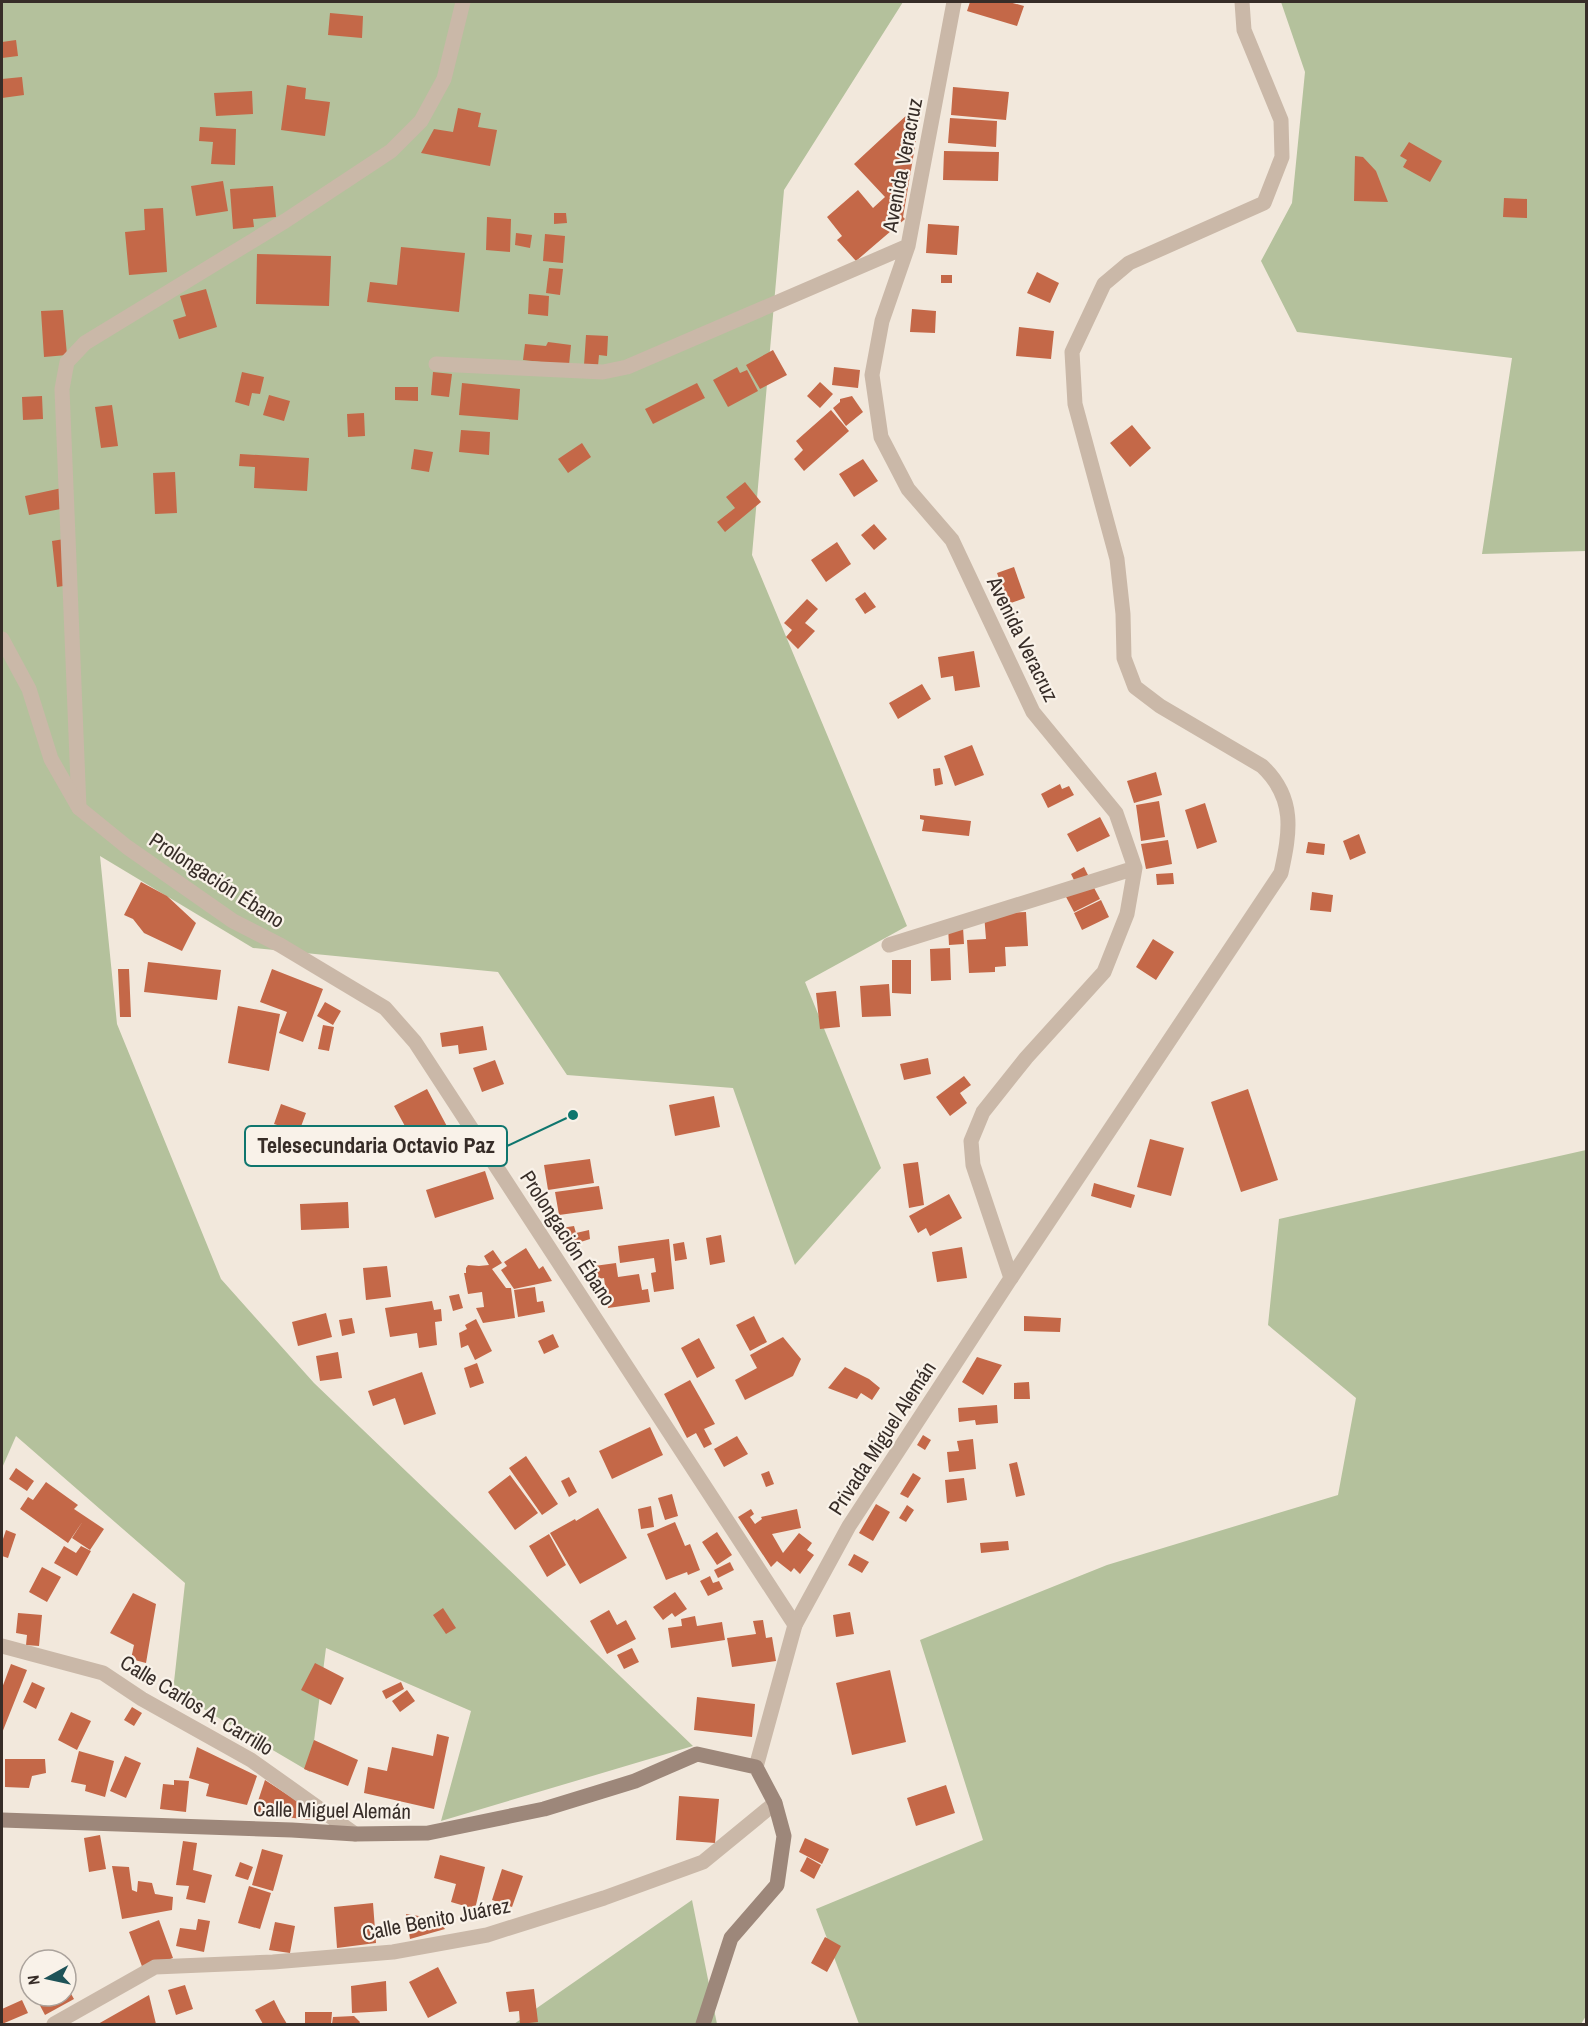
<svg xmlns="http://www.w3.org/2000/svg" width="1588" height="2026" viewBox="0 0 1588 2026" font-family="'Archivo Narrow',sans-serif">
<rect width="100%" height="100%" fill="#f2e8dc"/>
<path fill="#b4c19c" d="M2 2H903L784 190 752 555 907 926 805 982 881 1168 795 1265 733 1088 567 1075 498 972 253 948 100 856 117 1024 221 1279 314 1383 693 1746 441 1821 471 1711 326 1648 310 1772 173 1691 185 1583 16 1436 2 1468Z
M1281 2H1586V551L1482 554 1512 358 1297 332 1261 261 1292 203 1305 72Z
M1586 1150V2016L1581 2024H859L816 1909 983 1840 920 1640 1107 1565 1338 1495 1356 1398 1268 1325 1279 1219Z
M692 1900 717 2024H514Z"/>
<path fill="#c46848" d="M970 2H1009L1024 6 1017 26 967 11Z
M330 13 363 16 362 38 328 35Z
M16 40 18 56 2 58V42Z
M22 77 24 95 2 98V79Z
M287 85 306 88 305 99 330 102 325 136 281 130Z
M953 87 1009 92 1006 120 951 115Z
M252 91 253 114 216 116 214 93Z
M458 108 481 113 478 127 497 130 490 166 421 153 434 129 453 132Z
M909 113 920 117 903 217 905 219 856 261 837 240 842 236 827 217 858 190 873 208 885 197 854 164Z
M950 118 997 121 996 147 948 143Z
M200 127 236 129 235 165 211 164 213 142 199 141Z
M1409 142 1442 161 1430 182 1403 167 1407 160 1400 156Z
M944 151 999 152 998 181 943 180Z
M1355 156 1363 157 1376 171 1388 202 1354 201Z
M223 181 228 211 196 216 191 186Z
M273 186 276 217 253 219 254 227 233 229 230 189Z
M1504 198 1527 199V218L1503 217Z
M163 208 167 272 129 275 125 232 145 230 144 209Z
M554 213H566L567 223 554 224Z
M487 217 511 219 510 252 486 250Z
M928 224 959 226 957 255 926 253Z
M516 233 532 235 530 248 515 245Z
M545 234 565 236 563 263 543 261Z
M401 247 465 253 459 312 367 302 370 282 397 285Z
M257 254 331 256 329 306 256 304Z
M549 268 563 269 560 295 546 293Z
M1037 272 1059 283 1050 303 1027 293Z
M941 275H952V283H941Z
M206 289 217 327 179 339 173 320 186 316 180 296Z
M529 294 549 296 548 316 528 314Z
M912 309 936 311 935 333 910 332Z
M63 310 67 355 44 357 41 311Z
M1019 327 1054 331 1051 359 1016 356Z
M586 335 608 336 607 356 599 355 598 366 584 365Z
M548 342 571 345 569 365 523 360 525 344 546 346Z
M773 350 787 375 760 389 746 365Z
M737 367 740 373 747 370 758 391 728 407 713 380Z
M834 367 860 370 858 388 832 385Z
M242 372 264 377 260 394 252 393 249 406 235 402Z
M433 372 452 374 449 397 431 395Z
M820 382 833 394 820 408 807 396Z
M462 383 520 389 518 420 459 415Z
M697 383 705 398 653 424 645 409Z
M395 387H418V401L395 400Z
M269 395 290 401 284 421 263 415Z
M42 396 43 419 23 420 22 397Z
M852 396 863 412 846 426 833 408 840 402V399Z
M112 405 118 446 101 448 95 407Z
M831 410 849 431 804 471 794 459 803 450 796 441Z
M364 413 365 436 348 437 347 414Z
M1132 425 1151 448 1130 467 1110 443Z
M461 430 490 432 489 455 459 452Z
M582 443 591 457 568 473 558 459Z
M414 449 433 452 429 472 411 469Z
M240 454 309 458 307 491 254 488 255 467 239 466Z
M863 459 878 481 854 497 839 474Z
M175 472 177 513 155 514 153 473Z
M745 482 761 502 725 532 717 522 735 508 726 497Z
M62 488 66 508 29 515 25 496Z
M874 524 887 539 874 550 861 535Z
M64 539 70 585 57 587 52 541Z
M837 542 851 564 826 582 811 560Z
M1014 567 1025 598 1008 604 997 573Z
M865 592 876 607 865 614 855 599Z
M807 599 818 609 805 623 815 631 798 649 786 637 792 630 784 623Z
M974 651 980 687 955 691 953 676 941 678 938 657Z
M922 684 931 699 898 719 889 703Z
M972 745 984 775 955 786 944 756Z
M940 768 943 784 935 786 933 769Z
M1156 772 1162 795 1134 803 1127 781Z
M1060 784 1062 789 1069 786 1074 795 1048 808 1041 794Z
M1159 801 1165 837 1141 841 1136 805Z
M1205 803 1217 842 1197 849 1185 810Z
M920 815 971 821 969 836 922 831 924 820 920 819Z
M1100 817 1110 836 1077 852 1067 834Z
M1359 834 1366 853 1350 860 1343 841Z
M1168 840 1172 864 1146 869 1141 844Z
M1308 842 1325 844 1324 855 1306 853Z
M1084 867 1090 879 1077 886 1071 874Z
M1173 873 1174 884 1157 885 1156 874Z
M141 882 167 896 196 923 182 951 144 933 133 919 124 915Z
M1091 882 1100 899 1074 912 1065 895Z
M1312 892 1333 895 1331 912 1310 910Z
M1101 900 1109 917 1082 930 1074 913Z
M1026 912 1028 946 1005 947 1006 966 995 967V972L969 973 967 940 986 939 984 914Z
M948 927H963L964 944 949 945Z
M1153 939 1174 952 1156 980 1136 967Z
M950 948 951 980 931 981 930 949Z
M892 960H911V994L892 993Z
M148 962 221 970 217 1000 144 992Z
M118 969H129L131 1017H120Z
M272 969 323 989 303 1042 279 1033 287 1012 260 1002Z
M889 984 891 1016 862 1017 860 986Z
M836 991 840 1027 820 1029 816 993Z
M325 1002 341 1011 333 1025 317 1016Z
M238 1006 280 1014 269 1071 228 1063Z
M323 1025 334 1027 329 1051 318 1049Z
M483 1026 487 1050 459 1054 458 1045 442 1047 440 1033Z
M928 1058 931 1074 904 1080 900 1064Z
M495 1060 504 1084 482 1092 473 1068Z
M964 1076 971 1085 960 1093 967 1103 950 1116 936 1097Z
M427 1089 450 1132 418 1150 394 1106Z
M1248 1089 1278 1180 1241 1192 1211 1102Z
M714 1096 720 1127 675 1136 669 1105Z
M281 1104 306 1113 299 1132 274 1124Z
M1150 1139 1184 1148 1171 1196 1137 1187Z
M590 1159 594 1183 548 1190 544 1165Z
M918 1162 924 1205 909 1208 903 1164Z
M485 1171 494 1199 435 1218 426 1190Z
M1094 1183 1135 1195 1131 1208 1091 1196Z
M599 1186 603 1209 559 1215 555 1192Z
M949 1194 962 1218 930 1236 926 1228 918 1233 909 1216Z
M348 1202 349 1228 301 1230 300 1204Z
M574 1226 576 1233 589 1230 590 1239 565 1247 555 1229Z
M721 1235 725 1262 710 1265 706 1238Z
M669 1239 674 1289 654 1292 651 1273 656 1272 654 1258 620 1263 618 1246Z
M684 1242 687 1259 675 1261 673 1244Z
M962 1247 967 1278 937 1282 932 1252Z
M526 1248 539 1269 543 1266 552 1281 514 1289 501 1270 507 1266 504 1262Z
M493 1250 502 1263 492 1269 506 1288H511L515 1318 483 1323 476 1308 484 1307 482 1292 468 1294 464 1273H466V1268L468 1265 479 1266 489 1265 484 1256Z
M616 1263 618 1277 639 1274 642 1290 648 1289 650 1302 608 1308 604 1278 589 1281 587 1267Z
M387 1266 391 1297 366 1300 363 1268Z
M535 1287 537 1302 543 1301 545 1312 518 1317 514 1290Z
M459 1294 463 1308 453 1311 449 1296Z
M432 1301 434 1310 441 1309 442 1321 435 1322 437 1345 419 1348 417 1333 390 1337 385 1308Z
M326 1313 332 1337 298 1346 292 1322Z
M754 1316 767 1342 750 1351 736 1325Z
M1024 1316 1061 1318 1060 1332 1024 1331Z
M352 1318 355 1333 342 1336 339 1320Z
M476 1319 492 1351 475 1360 468 1345 461 1348 459 1333 467 1329 465 1325Z
M553 1334 559 1347 544 1354 538 1341Z
M783 1337 801 1359 793 1376 745 1400 735 1380 757 1368 750 1355Z
M699 1338 715 1368 697 1378 681 1348Z
M338 1352 342 1378 320 1381 316 1356Z
M977 1357 1002 1365 983 1395 962 1382Z
M477 1363 484 1383 470 1388 464 1368Z
M845 1367 869 1379 880 1388 872 1400 861 1393 857 1399 828 1388Z
M422 1372 436 1414 404 1425 395 1398 373 1406 368 1391Z
M690 1380 715 1424 704 1429 712 1444 704 1448 696 1433 687 1438 664 1394Z
M1029 1382 1030 1399H1014V1383Z
M997 1405 998 1423 976 1425 975 1420 959 1422 958 1408Z
M650 1427 663 1455 612 1479 599 1451Z
M923 1435 931 1440 925 1450 917 1445Z
M737 1436 748 1454 724 1467 714 1449Z
M973 1439 976 1469 949 1472 947 1452 959 1451 957 1441Z
M526 1456 558 1504 542 1515 509 1468Z
M1017 1462 1025 1495 1016 1497 1009 1464Z
M16 1468 34 1481 27 1491 9 1479Z
M769 1471 774 1484 766 1487 761 1474Z
M913 1473 921 1478 908 1498 900 1494Z
M510 1475 538 1513 515 1530 488 1492Z
M569 1477 577 1492 569 1497 561 1481Z
M964 1478 967 1500 947 1503 945 1480Z
M46 1482 78 1505 74 1509 104 1529 90 1550 72 1538 83 1521 68 1543 20 1509 28 1497 33 1500Z
M672 1494 678 1516 665 1520 658 1498Z
M876 1504 890 1512 873 1541 859 1533Z
M907 1505 914 1510 906 1522 899 1518Z
M651 1506 654 1527 641 1529 638 1509Z
M598 1508 627 1558 580 1584 550 1533 575 1519 576 1521Z
M751 1509 754 1514 750 1517 755 1524 762 1519 761 1517 797 1509 801 1528 772 1534 783 1553 799 1533 812 1543 807 1550 814 1555 800 1574 794 1568 791 1572 777 1561 771 1567 738 1517Z
M675 1522 685 1546 690 1544 700 1570 688 1575 687 1572 666 1580 647 1534Z
M6 1530 16 1534 8 1558 2 1556V1542Z
M717 1532 732 1555 717 1565 702 1542Z
M549 1534 566 1565 547 1577 529 1546Z
M1008 1541 1009 1550 981 1553 980 1543Z
M64 1546 76 1553 81 1546 91 1551 77 1576 54 1563Z
M854 1554 869 1562 862 1573 848 1565Z
M730 1562 734 1570 718 1578 714 1570Z
M42 1567 61 1577 47 1602 29 1592Z
M710 1576 713 1583 719 1581 723 1589 708 1596 700 1581Z
M675 1592 687 1609 675 1617 672 1613 663 1620 653 1607Z
M133 1593 156 1604 146 1663 131 1659 134 1645 110 1633Z
M443 1608 456 1628 446 1634 433 1615Z
M609 1610 617 1625 626 1620 636 1639 607 1654 590 1621Z
M850 1612 854 1634 836 1637 833 1615Z
M18 1613 42 1615 39 1646 26 1645 27 1635 16 1633Z
M695 1616 697 1626 722 1622 725 1640 671 1648 668 1628 682 1626 681 1619Z
M763 1620 766 1638 772 1637 776 1661 732 1667 727 1638 756 1634 753 1621Z
M632 1648 639 1662 624 1669 617 1655Z
M315 1663 344 1678 331 1705 301 1690Z
M11 1664 27 1670 2 1733V1688Z
M890 1670 906 1742 852 1755 836 1683Z
M32 1682 45 1688 36 1709 23 1702Z
M401 1682 404 1689 386 1699 382 1691Z
M407 1690 415 1701 400 1712 392 1701Z
M697 1697 755 1704 752 1737 694 1730Z
M132 1707 142 1713 134 1726 124 1720Z
M71 1712 91 1721 77 1750 58 1740Z
M437 1734 449 1737 434 1809 364 1793 368 1767 387 1771 392 1747 433 1756Z
M314 1740 358 1760 348 1786 304 1769Z
M197 1747 257 1776 247 1805 206 1796 209 1784 189 1778Z
M79 1751 114 1761 105 1797 85 1791 86 1785 71 1782Z
M125 1756 141 1763 126 1798 110 1791Z
M5 1759H45L46 1773 32 1776 29 1788 5 1787Z
M174 1780 189 1781 186 1812 160 1809 163 1784 174 1785Z
M265 1780 314 1812 310 1820 254 1813Z
M946 1785 955 1813 916 1826 907 1798Z
M679 1796 719 1799 715 1843 676 1840Z
M100 1835 106 1869 89 1872 84 1838Z
M805 1838 829 1849 822 1864 799 1852Z
M183 1841 197 1843 193 1870 212 1875 205 1903 186 1899 189 1886 176 1885Z
M262 1849 283 1855 273 1891 252 1885Z
M440 1855 485 1867 475 1909 451 1902 456 1884 434 1878Z
M807 1857 821 1865 814 1879 800 1871Z
M240 1862 253 1867 248 1880 235 1876Z
M112 1866 129 1867 132 1890 137 1892 138 1881 152 1883 155 1894 173 1897 172 1910 122 1919Z
M502 1869 523 1876 512 1907 492 1900Z
M249 1886 271 1893 260 1929 238 1923Z
M373 1903 376 1943 337 1948 334 1907Z
M406 1914 438 1919 445 1929 410 1939Z
M198 1919 210 1921 204 1952 176 1946 180 1928 196 1930Z
M159 1920 173 1958 143 1969 129 1932Z
M275 1922 295 1926 290 1953 269 1950Z
M825 1937 841 1946 827 1972 811 1963Z
M438 1967 457 2003 428 2018 409 1982Z
M386 1981 387 2011 352 2013 351 1986Z
M66 1985 74 1999 45 2015 35 1996H66Z
M185 1985 193 2009 176 2015 168 1990Z
M534 1989 538 2022 520 2024 519 2011 509 2012 506 1992Z
M149 1995 156 2024H98Z
M22 2000 28 2013 2 2024V2009Z
M274 2000 281 2014 287 2024H279L278 2023 263 2024 255 2010Z
M305 2012H332L331 2024H305Z
M354 2016 360 2022 359 2024H332L333 2017Z"/>
<g fill="none" stroke-linecap="round" stroke-linejoin="round">
<path stroke="#cab8a8" stroke-width="15" d="M436 364 603 372 627 367 908 246
M79 808 62 389 67 362 85 343 285 221 391 151 421 121 444 79 463 2
M889 945 1135 868
M795 1625 849 1526 1011 1278 973 1165 971 1141 983 1112 1026 1058 1104 972 1127 914 1135 868 1116 813 1033 712 952 540 908 489 881 437 872 375 882 321 908 246 954 2
M2 1646 103 1673 142 1699 251 1760 355 1834
M54 2024 155 1967 273 1962 393 1952 487 1935 604 1898 703 1862 775 1803"/>
<path stroke="#cab8a8" stroke-width="15" d="M2 639 29 689 51 759 79 808 127 847 233 921 280 945 385 1008 415 1042 795 1625 756 1767
M1011 1278 1281 873C1290 832 1296 798 1262 766L1160 706 1135 687 1124 658 1123 614 1117 559 1075 404 1072 352 1104 284 1129 263 1264 203 1282 157 1281 120 1244 30 1242 2"/>
<path stroke="#9d877a" stroke-width="15" d="M2 1820 292 1830 355 1834 428 1833 544 1809 635 1781 697 1754 756 1767 775 1803 784 1836 777 1885 731 1938 703 2024"/>
</g>
<g text-anchor="middle" dominant-baseline="central" stroke-width="4.5" stroke-linejoin="round" paint-order="stroke">
<g font-size="21" fill="#372d28" stroke="#f9f2e9">
<text transform="translate(902 165) rotate(-79)">Avenida Veracruz</text>
<text transform="translate(1023 639) rotate(64)">Avenida Veracruz</text>
<text transform="translate(217 880) rotate(33)">Prolongación Ébano</text>
<text transform="translate(568 1238) rotate(57)">Prolongación Ébano</text>
<text transform="translate(882 1438) rotate(-57)">Privada Miguel Alemán</text>
<text transform="translate(197 1705) rotate(31)">Calle Carlos A. Carrillo</text>
<text transform="translate(332 1810) rotate(1)">Calle Miguel Alemán</text>
<text transform="translate(436 1919) rotate(-11)">Calle Benito Juárez</text>
</g>
</g>
<path fill="none" stroke="#0f766e" stroke-width="2" d="M573 1115L507 1146"/>
<circle fill="#0f766e" stroke="#f9f2e9" stroke-width="2" cx="573" cy="1115" r="6"/>
<rect fill="#f9f2e9" stroke="#0f766e" stroke-width="2" x="245" y="1126" width="262" height="40" rx="6"/>
<g font-size="22" text-anchor="middle" font-weight="bold" fill="#372d28">
<text x="376" y="1153">Telesecundaria Octavio Paz</text>
</g>
<rect width="1588" height="2026" fill="none" stroke="#372d28" stroke-width="6"/>
<g transform="translate(48 1978) rotate(262)"><circle r="28" fill="#f9f2e9" stroke="#aba39c" stroke-width="1.5"/>
<path d="M0-4.5L10 22L0 15L-10 22Z" fill="#1e5358"/>
<text y="-9" font-size="16" font-weight="bold" text-anchor="middle" fill="#372d28">N</text>
</g>
</svg>
